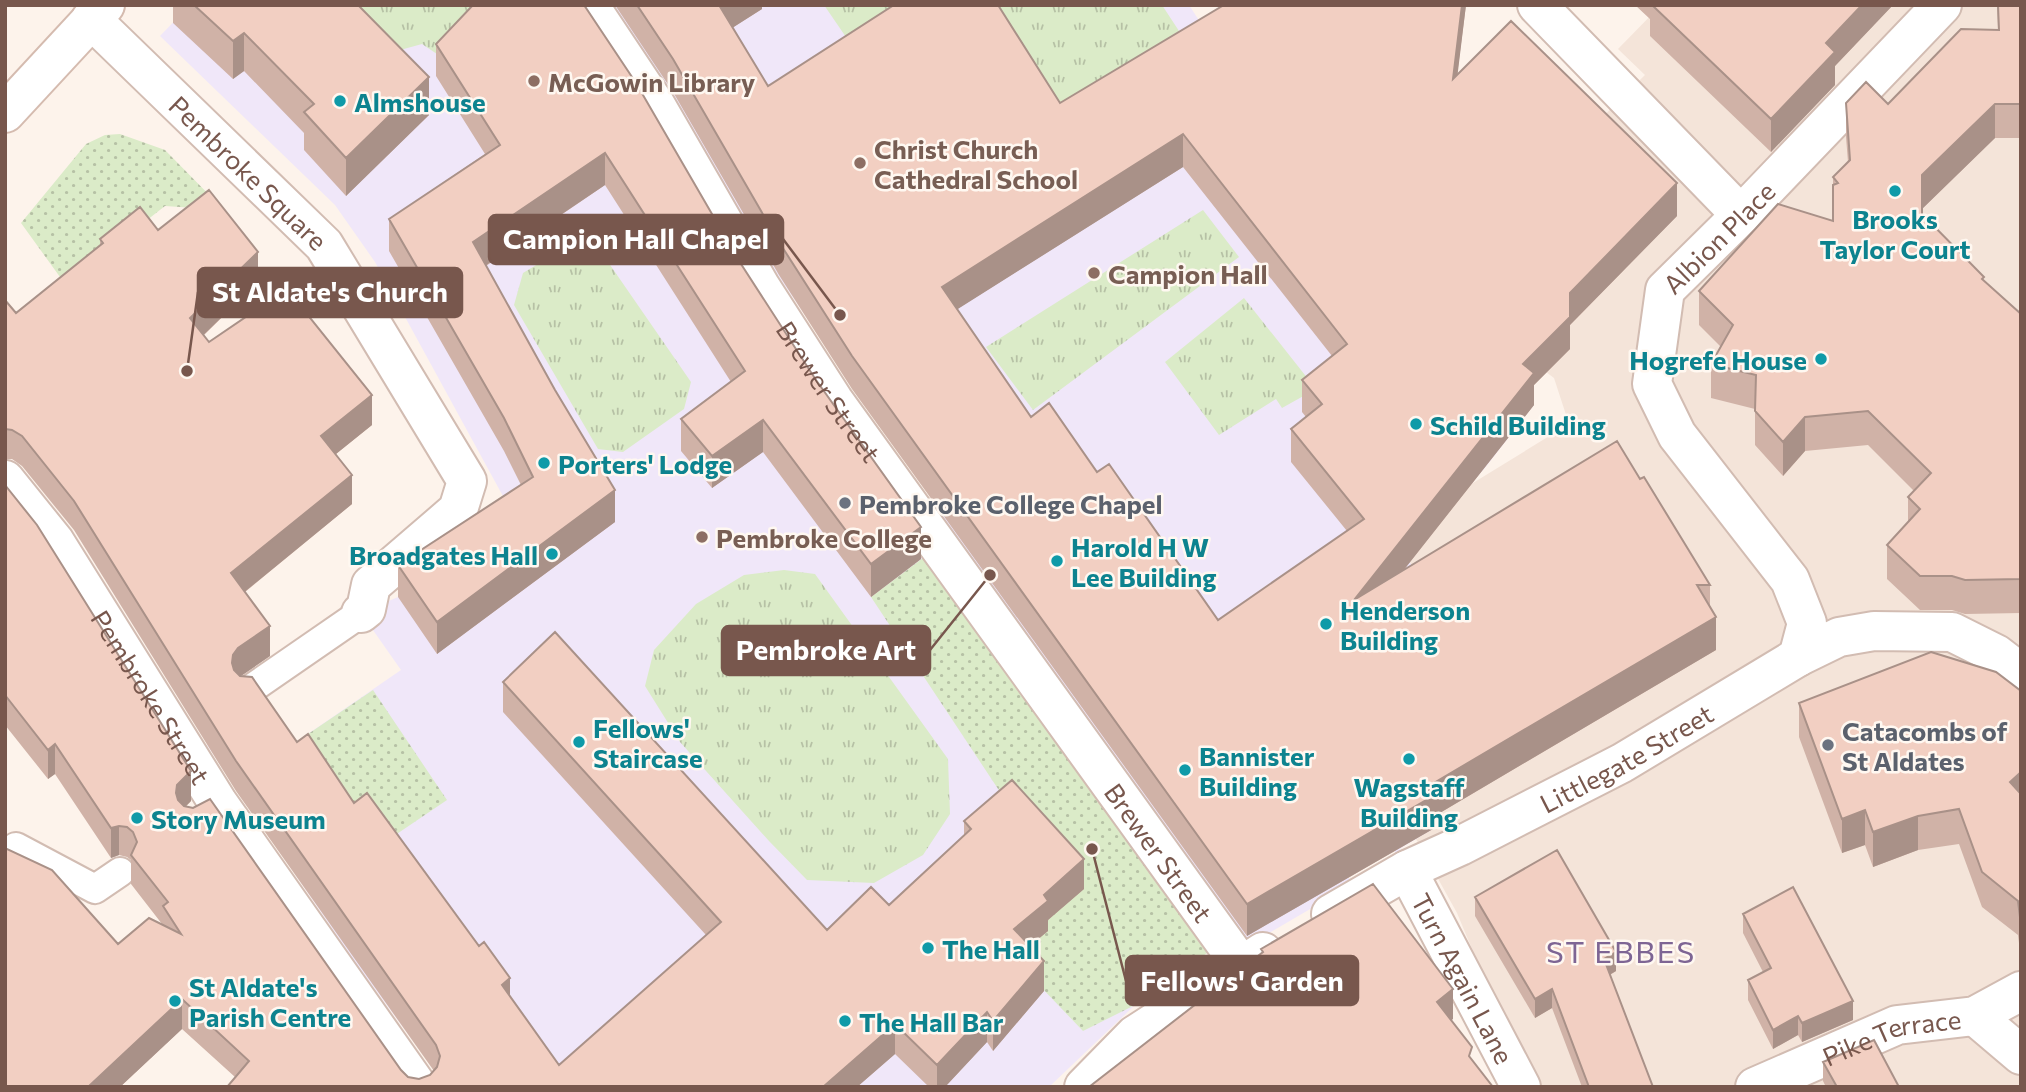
<svg xmlns="http://www.w3.org/2000/svg" width="2026" height="1092" viewBox="0 0 2026 1092" font-family="Commissioner,sans-serif">
<defs>
<pattern id="grass-tufts" width="24" height="20" patternUnits="userSpaceOnUse" patternTransform="scale(1.75)"><rect width="24" height="20" fill="#dbebc8"/><path d="M3 7l-1-3M5 7V3M7 7l1-3M15 17l-1-3M17 17v-4M19 17l1-3" fill="none" stroke="#b6c1a5"/></pattern>
<pattern id="garden-dots" width="8" height="8" patternUnits="userSpaceOnUse" patternTransform="scale(1.75)"><rect width="8" height="8" fill="#dbebc8"/><path d="M2 2h.1M6 6h.1" fill="none" stroke="#b6c1a5" stroke-width="1.8" stroke-linecap="round"/></pattern>
</defs>
<rect width="100%" height="100%" fill="#fdf3eb"/>
<path fill="#f4e4d9" d="M1661 5H2021V1087H1543L1510 1040 1457 913 1416 839 1432 829 1427 820 1499 710 1405 555 1437 505 1569 424 1554 378 1449 299 1436 282 1645 75 1618 49Z"/>
<path fill="#f0e7f9" d="M190 5H566L823 412 1207 953 1135 1005 1049 1087H447L355 962 207 745 256 712 283 751 401 670 361 613 398 597 516 520 375 262 335 205 160 36Z
M605 5H1189L1215 45 1423 316 1534 405 1485 468 1406 556 1499 710 1428 820 1433 829 1401 848 1397 855 1336 762 1291 792 1353 884 1240 950 932 523 943 515 783 283Z"/>
<path fill="url(#grass-tufts)" d="M346 5H480L437 54 422 44 393 52Z
M824 5H895L861 59Z
M977 5H1162L1179 31 1048 116Z
M1203 210 1239 257 1033 410 986 347Z
M579 239 597 246 691 382 684 409 623 452 598 449 514 305 523 273Z
M1244 298 1316 389 1282 408 1276 399 1219 435 1165 362Z
M784 570 815 574 948 759 950 814 923 855 874 883 807 880 769 841 680 742 645 686 654 650 696 604 744 575Z"/>
<path fill="url(#garden-dots)" d="M120 134 165 150 224 210 165 206 77 275 73 295 21 223 86 144 105 135Z
M927 555 1070 752 1207 953 1135 1005 1083 1031 1015 960 1012 810 871 597Z
M373 690 447 800 382 844 283 751Z"/>
<g fill="none" stroke-linecap="round" stroke-linejoin="round">
<defs>
<path id="lane" d="M248 691 361 613
M16 847 95 889 120 872"/>
<g id="street">
<path id="s1" d="M589 5 655 104 760 286 834 401 1241 965"/>
<path d="M1537 5 1741 215"/>
<path id="s2" d="M91 19 324 245 467 481 458 510 371 585 366 609 361 613"/>
<path id="s3" d="M5 480 55 542 218 803 418 1087"/>
<path id="s4" d="M1798 657 1807 623 1790 580 1677 435 1652 384 1665 290 1741 215 1942 5"/>
<path id="s5" d="M1407 870 1521 1087"/>
<path id="s6" d="M1331 914 1407 870 1460 846 1622 763 1798 657 1839 637 1874 631 1952 632 1996 654 2021 673"/>
<path d="M1975 1016 2021 1055"/>
<path d="M1084 1087 1135 1035 1263 952"/>
<path id="s7" d="M1755 1087 1897 1025 1975 1016 2021 991"/>
</g>
<path id="secondary" d="M5 113 105 5"/>
</defs>
<use href="#lane" stroke="#d2bcb2" stroke-width="32"/>
<use href="#street" stroke="#d2bcb2" stroke-width="42"/>
<use href="#secondary" stroke="#d5bbaf" stroke-width="42"/>
<use href="#lane" stroke="#fff" stroke-width="28"/>
<use href="#street" stroke="#fff" stroke-width="38"/>
<use href="#secondary" stroke="#fff" stroke-width="38"/>
</g>
<path fill="#d0b2a7" fill-rule="evenodd" d="M173 5H358L429 115 346 196 304 150V133L244 71 233 79 173 23Z
M473 5 741 264 921 559 871 597 763 452 712 488 681 451V419L731 382 605 185 486 266 615 522 437 654 398 597V565L521 485 504 451 389 251V219L485 154 436 76V44Z
M615 5H762V9L732 28 768 86 1060 103 1221 7 1220 5H1466L1457 75 1677 216 1570 325V349L1534 385V405L1403 571 1640 479 1710 585V607L1716 650 1433 817V829L1247 936 852 389 779 275 673 92ZM1183 167 1332 356 1302 380V412L1306 417 1291 429V462L1347 531 1218 620 1097 472 1031 417 957 309Z
M1635 5H1893L1835 66V85L1771 152 1650 36V19Z
M1997 5H2021V138H1995L1922 209V214L1984 281 2021 314V613L1965 614 1952 610H1920L1887 579V545L1908 522V497L1914 491 1868 445 1805 451 1783 476 1755 445V409L1711 398V364L1721 347 1699 325V291L1833 221V177L1848 162 1846 137V103L1888 104 1998 30Z
M158 230 258 282 204 335 209 342 372 425 336 454 352 504 245 592 270 656 241 676 297 742 354 803 510 996 559 1065 706 935 503 712V682L827 930 889 905 964 835V821L1084 889 1048 920V931L1030 946 1044 991 993 1051 987 1042 945 1087H929L895 1054 857 1087 235 1077 182 1029 120 1087H5L118 944 162 924 131 884V860L127 857 119 855 111 858 55 774 48 779 5 725V485L191 801 186 806 401 1070 408 1077 419 1079 430 1075 434 1071 236 791 74 530 22 466 12 459H5V300L16 313 100 246V239Z
M2021 691V951H2020L2018 935 1982 907 1959 844 1918 850 1873 867 1865 845 1842 853 1799 737V703Z
M1475 897 1616 971 1610 975 1653 1087H1582L1552 1008 1535 1018 1475 916Z
M1743 914 1853 1020 1802 1042 1798 1035 1773 1049 1748 1000V980L1763 972 1743 933Z
M1823 1062 1899 1087H1826L1823 1081Z"/>
<path fill="#a99188" d="M718 5H762V9L718 37Z
M1462 5H1466L1453 112V79Z
M1862 5H1893L1835 66V85L1771 152V119L1826 43Z
M244 33V71L233 79V41Z
M429 77V115L346 196V158Z
M1995 104V138L1922 209V175Z
M1183 134V167L942 319V287Z
M605 153V185L473 274V242Z
M1677 183V216L1570 325V349L1534 385V405L1354 633V600L1523 364 1570 293Z
M258 252V282L190 348V318Z
M372 395V425L321 466V436Z
M1805 417V451L1783 476V442Z
M763 420V452L712 488V456Z
M352 475V504L231 603V573Z
M615 490V522L437 654V622Z
M921 527V559L871 597V564Z
M1716 617V650L1433 817V829L1247 936V904L1427 787Z
M270 626V656L238 678 233 685 232 663 233 655 238 648Z
M55 744V774L48 779V750Z
M191 771V801L177 815 176 793 177 785Z
M2021 772V806L2010 782Z
M1865 810V845L1842 853V819Z
M1918 816V850L1873 867V832Z
M119 826V855L111 858V828Z
M1084 859V889L1048 920V931L1014 959V929L1044 895Z
M1616 952V971L1604 978V959Z
M1044 961V991L993 1051V1021Z
M510 978V1008L502 985Z
M1453 989V1019L1437 1032V1002Z
M1552 989V1008L1535 1018V999Z
M182 999V1029L120 1087H88Z
M1853 1001V1020L1802 1042V1023Z
M987 1012V1042L945 1087H937V1065Z
M1798 1016V1035L1773 1049V1030Z
M895 1024V1054L857 1087H823Z"/>
<path fill="#f2cfc2" stroke="#a99188" stroke-width="2" fill-rule="evenodd" d="M194 5H358L429 77 346 158 304 112 314 104 244 33 233 41Z
M473 5H584L636 83 741 264 816 380 921 527 871 564 763 420 712 456 681 419 745 371 605 153 473 242 555 390 615 490 437 622 398 565 533 477 504 418 389 219 500 145 436 44Z
M637 5H719L768 86 894 5H998L1060 103 1224 5H1462L1453 79 1511 21 1677 183 1570 293V317L1523 364 1534 373 1354 600 1617 441 1640 479 1644 477 1710 585H1697L1716 617 1427 787 1433 796 1247 904 852 356 779 242 673 59ZM1183 134 1347 344 1302 380 1322 404 1291 429 1364 519 1218 620 1109 464 1097 472 1049 403 1031 417 942 287Z
M1652 5H1862L1826 43 1835 52 1771 119Z
M1998 5H2021V104H1995L1922 175V214L1984 277 1982 279 2021 314V579L1965 580 1952 576H1920L1887 545 1920 509 1908 497 1931 473 1868 411 1805 417 1783 442 1755 411 1756 375 1711 364 1733 325 1699 291 1778 204 1833 221V185L1838 183 1833 177 1850 160 1846 103 1866 82 1888 104 1961 29 1999 30Z
M209 190 258 252 190 318 209 342 287 289 372 395 321 436 352 475 231 573 270 626 238 648 233 655 232 663 234 670 240 676 252 677 297 742 308 734 354 803 367 793 479 946 484 942 510 978 502 985 559 1065 721 922 503 682 555 632 827 930 871 887 889 905 971 829 964 821 1012 780 1084 859 1044 895 1048 901 1014 929 1044 961 993 1021 987 1012 937 1065 895 1024 823 1087H227L249 1061 182 999 88 1087H5V848L52 870 118 944 149 918 181 934 163 906 168 902 131 855 137 842 133 832 127 827 119 826 111 828 55 744 48 750 5 695V485L37 525 191 771 177 785 176 793 178 800 184 806 193 808 210 799 401 1070 408 1077 419 1079 430 1075 437 1067 440 1056 436 1045 236 761 74 501 22 436 12 430 5 429V300L16 313 103 243 100 239 140 207 158 230Z
M1931 652 1996 672 2021 691V772L2010 782 2021 794V916L2020 917 2018 901 1982 872 1959 809 1918 816 1873 832 1865 810 1842 819 1799 703Z
M1557 850 1616 952 1604 959 1653 1087H1589L1552 989 1535 999 1475 897Z
M1373 884 1453 989 1437 1002 1472 1047 1469 1056 1493 1087H1089L1263 952 1261 949Z
M1793 887 1853 1001 1802 1023 1798 1016 1773 1030 1748 980 1771 968 1743 914Z
M1874 1040 1899 1087H1837L1823 1062Z"/>
<g fill="#8d6e63" stroke="#fff8f1" stroke-width="2.5">
<circle cx="534" cy="81" r="7"/>
<circle cx="860" cy="163" r="7"/>
<circle cx="1094" cy="273" r="7"/>
<circle cx="702" cy="537" r="7"/>
</g>
<g fill="#0f9aa8" stroke="#fff8f1" stroke-width="2.5">
<circle cx="340" cy="101" r="7"/>
<circle cx="1895" cy="191" r="7"/>
<circle cx="1821" cy="359" r="7"/>
<circle cx="1416" cy="424" r="7"/>
<circle cx="544" cy="463" r="7"/>
<circle cx="552" cy="554" r="7"/>
<circle cx="1057" cy="561" r="7"/>
<circle cx="1326" cy="624" r="7"/>
<circle cx="579" cy="742" r="7"/>
<circle cx="1409" cy="759" r="7"/>
<circle cx="1185" cy="770" r="7"/>
<circle cx="137" cy="818" r="7"/>
<circle cx="928" cy="948" r="7"/>
<circle cx="175" cy="1001" r="7"/>
<circle cx="845" cy="1021" r="7"/>
</g>
<g fill="#6b7280" stroke="#fff8f1" stroke-width="2.5">
<circle cx="845" cy="503" r="7"/>
<circle cx="1828" cy="745" r="7"/>
</g>
<g text-anchor="middle" dominant-baseline="central" stroke-width="5" stroke-linejoin="round" paint-order="stroke">
<g font-size="26" font-weight="bold" fill="#785e54" stroke="#fff8f1" text-anchor="start">
<text x="548" y="81">McGowin Library</text>
<text x="874" y="148">Christ Church<tspan x="874" dy="30">Cathedral School</tspan></text>
<text x="1108" y="273">Campion Hall</text>
<text x="716" y="537">Pembroke College</text>
</g>
<g font-size="26" font-weight="bold" fill="#0d838f" stroke="#fff8f1" text-anchor="start">
<text x="354" y="101">Almshouse</text>
<text x="1895" y="218" text-anchor="middle">Brooks<tspan x="1895" dy="30">Taylor Court</tspan></text>
<text x="1807" y="359" text-anchor="end">Hogrefe House</text>
<text x="1430" y="424">Schild Building</text>
<text x="558" y="463">Porters' Lodge</text>
<text x="1071" y="546">Harold H W<tspan x="1071" dy="30">Lee Building</tspan></text>
<text x="538" y="554" text-anchor="end">Broadgates Hall</text>
<text x="1340" y="609">Henderson<tspan x="1340" dy="30">Building</tspan></text>
<text x="593" y="727">Fellows'<tspan x="593" dy="30">Staircase</tspan></text>
<text x="1199" y="755">Bannister<tspan x="1199" dy="30">Building</tspan></text>
<text x="1409" y="786" text-anchor="middle">Wagstaff<tspan x="1409" dy="30">Building</tspan></text>
<text x="151" y="818">Story Museum</text>
<text x="942" y="948">The Hall</text>
<text x="189" y="986">St Aldate's<tspan x="189" dy="30">Parish Centre</tspan></text>
<text x="859" y="1021">The Hall Bar</text>
</g>
<g font-size="26" fill="#78574d" stroke="#fff8f1">
<text stroke="none"><textPath href="#s2" startOffset="220">Pembroke Square</textPath></text>
<text stroke="none"><textPath href="#s4" startOffset="492">Albion Place</textPath></text>
<text stroke="none"><textPath href="#s1" startOffset="455">Brewer Street</textPath></text>
<text stroke="none"><textPath href="#s3" startOffset="262">Pembroke Street</textPath></text>
<text stroke="none"><textPath href="#s6" startOffset="334">Littlegate Street</textPath></text>
<text stroke="none"><textPath href="#s1" startOffset="1022">Brewer Street</textPath></text>
<text stroke="none"><textPath href="#s5" startOffset="122">Turn Again Lane</textPath></text>
<text stroke="none"><textPath href="#s7" startOffset="147">Pike Terrace</textPath></text>
</g>
<g font-size="26" font-weight="bold" fill="#5b616d" stroke="#fff8f1" text-anchor="start">
<text x="859" y="503">Pembroke College Chapel</text>
<text x="1842" y="730">Catacombs of<tspan x="1842" dy="30">St Aldates</tspan></text>
</g>
<g font-size="30" letter-spacing="2" fill="#7e6594" stroke="#fff8f1">
<text x="1621" y="950">ST EBBES</text>
</g>
</g>
<path fill="none" stroke="#78574d" stroke-width="2.5" d="M840 315L783 239M187 371L198 292M990 575L930 650M1092 849L1126 981"/>
<g fill="#78574d" stroke="#fff8f1" stroke-width="2.5">
<circle cx="840" cy="315" r="7"/>
<circle cx="187" cy="371" r="7"/>
<circle cx="990" cy="575" r="7"/>
<circle cx="1092" cy="849" r="7"/>
</g>
<g fill="#78574d" stroke="#78574d" stroke-width="2.5">
<rect x="489" y="215" width="294" height="49" rx="7"/>
<rect x="198" y="268" width="264" height="49" rx="7"/>
<rect x="722" y="626" width="208" height="49" rx="7"/>
<rect x="1126" y="956" width="232" height="49" rx="7"/>
</g>
<g font-size="28" text-anchor="middle" font-weight="bold" fill="#fff">
<text x="636" y="249">Campion Hall Chapel</text>
<text x="330" y="302">St Aldate's Church</text>
<text x="826" y="660">Pembroke Art</text>
<text x="1242" y="991">Fellows' Garden</text>
</g>
<rect width="2026" height="1092" fill="none" stroke="#78574d" stroke-width="14"/>
</svg>
